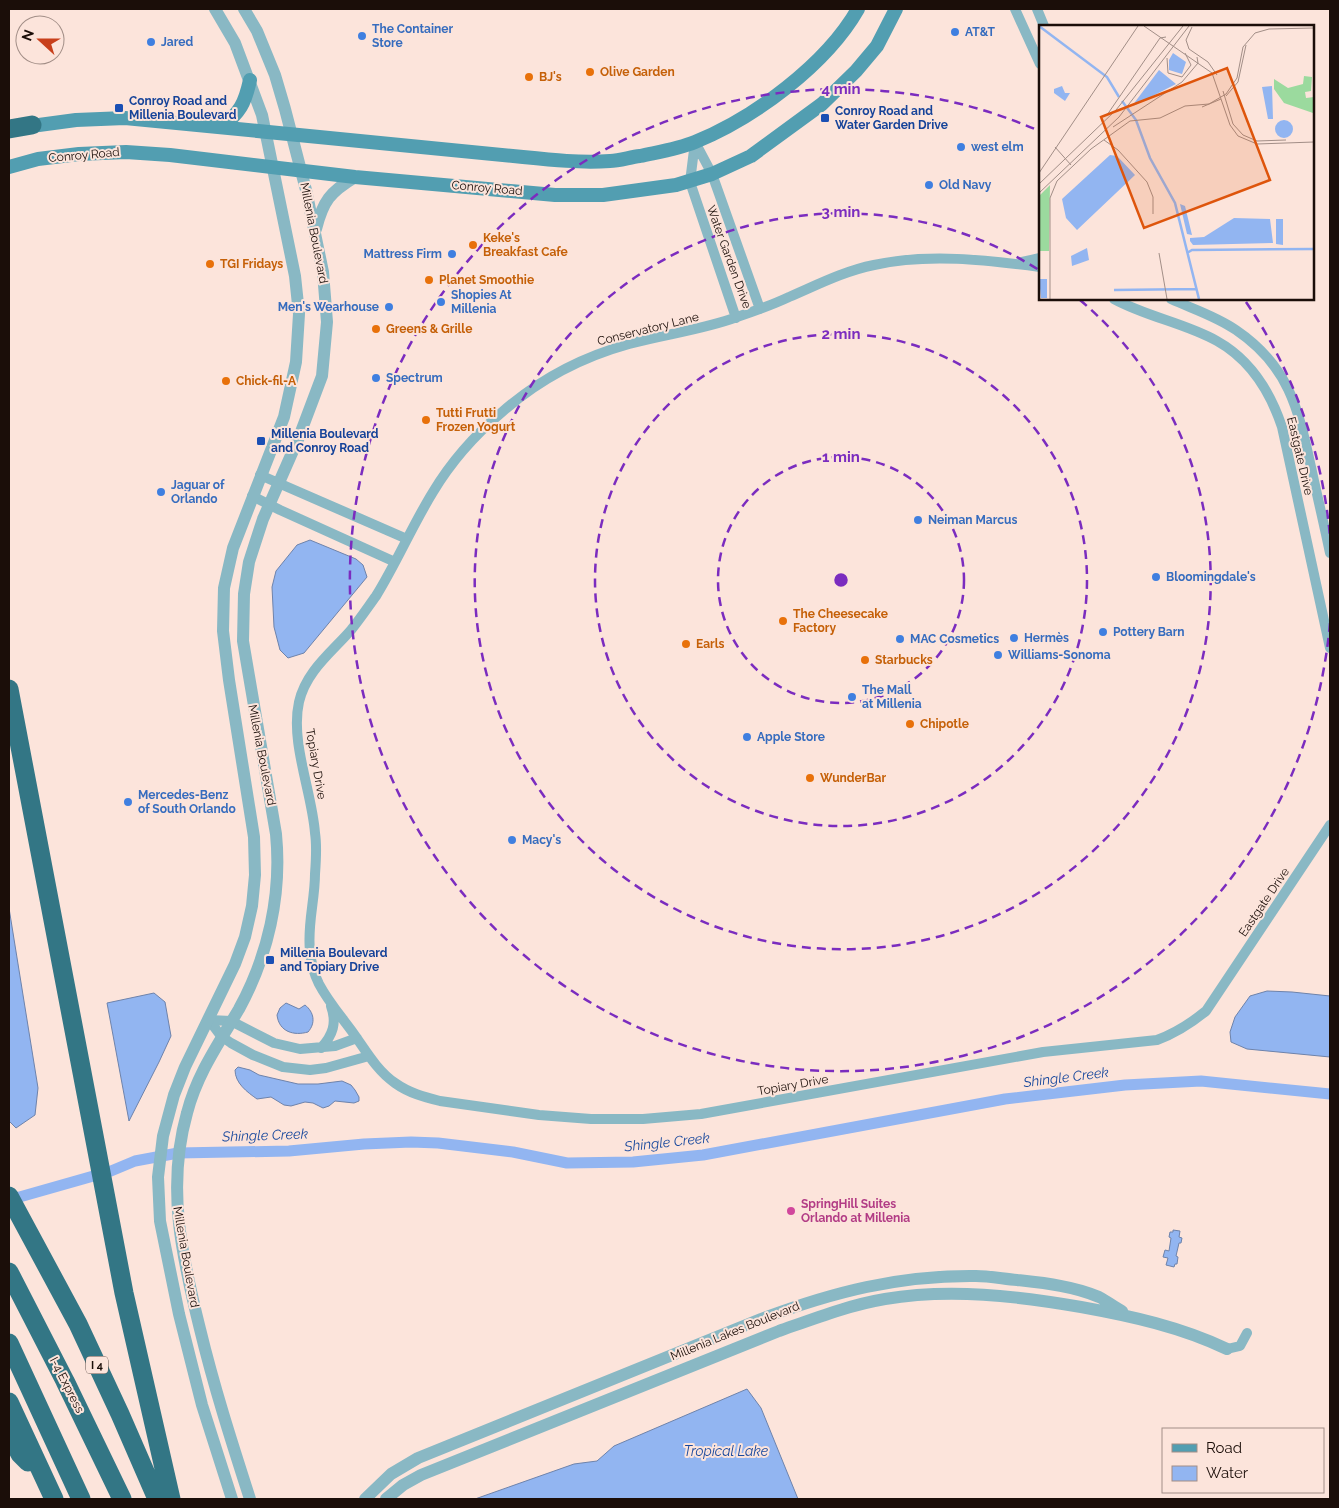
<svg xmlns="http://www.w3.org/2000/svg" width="1339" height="1508" viewBox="0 0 1339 1508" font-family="Raleway,sans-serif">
<rect width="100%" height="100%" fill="#fce4db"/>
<path fill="#92b5f1" stroke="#6e83ab" d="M310 540 356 559 363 565 367 577 304 653 288 658 280 650 274 627 272 587 276 571 297 545Z
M9 908 38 1088 35 1115 16 1128 9 1121Z
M1267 991 1292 992 1330 996V1057L1247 1049 1231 1042 1230 1032 1235 1017 1250 996Z
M154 993 165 1002 171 1036 159 1062 129 1121 107 1003Z
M286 1003 299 1009 305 1005C314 1012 316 1023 308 1032 294 1036 279 1032 277 1015L280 1008Z
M238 1067 250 1070 259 1075 298 1084H318L342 1081 351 1085 355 1090 359 1097V1101L354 1103 335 1101 329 1106 323 1108 313 1103 305 1102 291 1106 284 1105 271 1097 257 1099C247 1092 235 1083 235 1070Z
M1173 1230 1180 1231 1179 1237 1182 1238 1181 1243H1179L1176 1256 1178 1257 1177 1264H1175L1174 1267 1166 1265 1168 1258 1163 1257 1165 1250 1169 1251 1171 1238 1169 1237 1170 1232H1173Z
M747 1389 761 1408 798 1499H475L574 1464 597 1461 614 1446Z"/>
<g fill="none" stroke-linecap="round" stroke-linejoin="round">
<path stroke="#92b5f1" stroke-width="11" d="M9 1200 111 1171 135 1161 178 1153 289 1151 364 1144 411 1142 438 1143 513 1152 567 1163 633 1162 703 1155 1005 1099 1125 1085 1201 1081 1330 1094"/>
<path stroke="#89b8c4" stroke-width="10" d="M1015 9 1040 64
M1037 9 1044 26
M695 142 690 182 736 318
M695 142 712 174 760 309
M1022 262 1040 258
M1040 267C985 260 929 253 874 265 844 271 817 285 789 297 772 305 755 311 737 317 702 330 665 334 629 344 582 357 537 381 501 413 475 435 451 462 433 492 412 526 397 562 376 596 368 607 360 619 351 630 332 652 306 671 299 702 290 742 312 792 315 833 317 846 316 861 315 874 315 900 307 925 310 951 311 962 314 974 319 984 328 1001 340 1015 351 1030 365 1049 376 1070 395 1083 409 1093 424 1097 440 1101L539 1115 591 1119H643L701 1114 1043 1052 1157 1040C1176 1033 1190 1024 1206 1011L1330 825
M1114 299C1147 317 1185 323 1217 341 1251 360 1270 391 1282 427L1330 648
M1171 299C1193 309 1216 316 1236 330 1289 366 1298 408 1311 467 1317 495 1324 524 1330 553
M260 475 407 539
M252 496 280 510 395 562
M209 1020 221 1036 231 1043 253 1055 283 1067 310 1070 326 1068 369 1056
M209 1020 231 1021 274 1043 300 1049 335 1046 357 1038
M321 1048C333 1035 337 1023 331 1006
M1227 1349 1240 1346 1247 1333"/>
<path stroke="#89b8c4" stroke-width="12" d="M215 9 235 43 262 115 295 276 299 314 296 362 284 417 233 548 224 588 223 631 229 680 254 837 255 875 252 906 245 937 235 964 185 1067 174 1095 163 1136 158 1177 160 1221 179 1314 202 1405 232 1499
M244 9 257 31 275 75 285 109 306 190 323 272 327 322 322 376 299 437 263 519 249 562 244 594 243 641 276 834C282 895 268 956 239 1009 219 1043 197 1074 187 1113 166 1187 182 1257 200 1329 214 1387 232 1443 250 1499
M316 229C323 201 330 192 355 177
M365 1499 391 1474 418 1458 761 1319C833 1292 899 1275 976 1276 990 1276 1004 1279 1017 1280 1044 1283 1074 1286 1099 1297 1107 1301 1114 1307 1122 1311
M386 1499 403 1485 421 1475 779 1331C813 1319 849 1305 885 1299 950 1288 1017 1296 1081 1307 1131 1316 1181 1327 1227 1349"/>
<path stroke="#529eb1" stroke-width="14" d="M24 127 76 120 125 118 523 157C552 160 581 163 610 161 620 161 630 157 640 156 658 152 678 149 695 142 754 118 826 65 858 9
M221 127C240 113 245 103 250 80
M9 167 38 159 79 154 126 152 170 155 355 177 555 195H603L676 185 712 174 751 156 822 104 856 71 877 46 896 9"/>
<path stroke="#337685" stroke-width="19" d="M9 129 32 125
M9 689 124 1293 171 1499
M9 1196 78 1324 120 1414 157 1499
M9 1272 65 1381 122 1499
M9 1343 81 1499
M9 1402 54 1499
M9 1434 20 1454 28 1462"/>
</g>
<g fill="none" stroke="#7b2cbf" stroke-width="2.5" stroke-dasharray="9 6">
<circle cx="841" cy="580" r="123"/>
<circle cx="841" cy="580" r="246"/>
<path d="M1080 300A368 368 0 1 1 1039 270"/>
<path d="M1330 623A491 491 0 1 1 1037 130M1246 302A491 491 0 0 1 1330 537"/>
</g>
<g fill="#3f7fe0" stroke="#fce4db" stroke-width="2">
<circle cx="955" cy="32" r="5"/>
<circle cx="362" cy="36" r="5"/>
<circle cx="151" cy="42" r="5"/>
<circle cx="961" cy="147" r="5"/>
<circle cx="929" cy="185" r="5"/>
<circle cx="452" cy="254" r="5"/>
<circle cx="441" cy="302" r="5"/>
<circle cx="389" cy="307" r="5"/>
<circle cx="376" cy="378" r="5"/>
<circle cx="161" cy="492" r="5"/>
<circle cx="918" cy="520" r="5"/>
<circle cx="1156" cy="577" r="5"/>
<circle cx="1103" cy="632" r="5"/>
<circle cx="1014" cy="638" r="5"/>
<circle cx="900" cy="639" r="5"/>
<circle cx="998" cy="655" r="5"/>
<circle cx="852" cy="697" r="5"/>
<circle cx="747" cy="737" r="5"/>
<circle cx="128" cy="802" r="5"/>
<circle cx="512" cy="840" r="5"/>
</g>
<g fill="#e8710a" stroke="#fce4db" stroke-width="2">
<circle cx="590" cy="72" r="5"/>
<circle cx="529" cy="77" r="5"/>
<circle cx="473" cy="245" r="5"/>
<circle cx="210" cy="264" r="5"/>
<circle cx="429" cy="280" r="5"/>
<circle cx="376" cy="329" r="5"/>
<circle cx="226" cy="381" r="5"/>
<circle cx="426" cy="420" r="5"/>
<circle cx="783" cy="621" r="5"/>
<circle cx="686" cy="644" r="5"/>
<circle cx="865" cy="660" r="5"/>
<circle cx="910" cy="724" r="5"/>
<circle cx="810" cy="778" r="5"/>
</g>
<g fill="#1a4fb4" stroke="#fce4db" stroke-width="2">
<rect x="114" y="103" width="10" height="10" rx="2.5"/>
<rect x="820" y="113" width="10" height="10" rx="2.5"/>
<rect x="256" y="436" width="10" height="10" rx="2.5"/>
<rect x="265" y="955" width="10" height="10" rx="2.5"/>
</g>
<circle fill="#d1479c" stroke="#fce4db" stroke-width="2" cx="791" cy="1211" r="5"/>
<g text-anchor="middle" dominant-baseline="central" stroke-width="4" stroke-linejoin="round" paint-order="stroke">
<rect fill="#fce4db" stroke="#5e4e48" stroke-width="1" x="86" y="1356.5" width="22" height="17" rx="4"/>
<g font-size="11" font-weight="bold" fill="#1b0e09">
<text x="97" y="1365">I 4</text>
</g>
<g font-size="12" font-weight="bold" fill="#366cbe" stroke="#fce4db" text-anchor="start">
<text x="372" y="29">The Container<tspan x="372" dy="14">Store</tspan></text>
<text x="965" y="32">AT&amp;T</text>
<text x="161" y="42">Jared</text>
<text x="971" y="147">west elm</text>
<text x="939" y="185">Old Navy</text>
<text x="442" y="254" text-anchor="end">Mattress Firm</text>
<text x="451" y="295">Shopies At<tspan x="451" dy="14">Millenia</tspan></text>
<text x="379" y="307" text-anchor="end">Men's Wearhouse</text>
<text x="386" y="378">Spectrum</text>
<text x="171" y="485">Jaguar of<tspan x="171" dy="14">Orlando</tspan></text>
<text x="928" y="520">Neiman Marcus</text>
<text x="1166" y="577">Bloomingdale's</text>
<text x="1113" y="632">Pottery Barn</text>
<text x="1024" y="638">Hermès</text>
<text x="910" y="639">MAC Cosmetics</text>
<text x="1008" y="655">Williams-Sonoma</text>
<text x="862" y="690">The Mall<tspan x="862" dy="14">at Millenia</tspan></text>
<text x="757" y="737">Apple Store</text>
<text x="138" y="795">Mercedes-Benz<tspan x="138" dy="14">of South Orlando</tspan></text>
<text x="522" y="840">Macy's</text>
</g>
<g font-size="12" font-weight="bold" fill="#c56008" stroke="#fce4db" text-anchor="start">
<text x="600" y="72">Olive Garden</text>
<text x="539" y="77">BJ's</text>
<text x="483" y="238">Keke's<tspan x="483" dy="14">Breakfast Cafe</tspan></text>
<text x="220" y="264">TGI Fridays</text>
<text x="439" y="280">Planet Smoothie</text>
<text x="386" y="329">Greens &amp; Grille</text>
<text x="236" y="381">Chick-fil-A</text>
<text x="436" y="413">Tutti Frutti<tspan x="436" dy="14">Frozen Yogurt</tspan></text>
<text x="793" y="614">The Cheesecake<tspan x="793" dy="14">Factory</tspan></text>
<text x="696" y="644">Earls</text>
<text x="875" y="660">Starbucks</text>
<text x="920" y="724">Chipotle</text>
<text x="820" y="778">WunderBar</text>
</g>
<g font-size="12" font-weight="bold" fill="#164399" stroke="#fce4db" text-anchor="start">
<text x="129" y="101">Conroy Road and<tspan x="129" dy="14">Millenia Boulevard</tspan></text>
<text x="835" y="111">Conroy Road and<tspan x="835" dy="14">Water Garden Drive</tspan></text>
<text x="271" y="434">Millenia Boulevard<tspan x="271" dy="14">and Conroy Road</tspan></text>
<text x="280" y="953">Millenia Boulevard<tspan x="280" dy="14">and Topiary Drive</tspan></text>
</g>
<g font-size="12" fill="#1b0e09" stroke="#fce4db">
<text transform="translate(84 155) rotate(-5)">Conroy Road</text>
<text transform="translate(487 188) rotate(5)">Conroy Road</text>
<text transform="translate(314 233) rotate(79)">Millenia Boulevard</text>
<text transform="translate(729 257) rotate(70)">Water Garden Drive</text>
<text transform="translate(648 329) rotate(-14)">Conservatory Lane</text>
<text transform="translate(1300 456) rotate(77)">Eastgate Drive</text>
<text transform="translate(262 755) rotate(79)">Millenia Boulevard</text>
<text transform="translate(316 764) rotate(80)">Topiary Drive</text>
<text transform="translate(1264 902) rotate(-56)">Eastgate Drive</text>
<text transform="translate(793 1085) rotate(-10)">Topiary Drive</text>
<text transform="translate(186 1257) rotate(80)">Millenia Boulevard</text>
<text transform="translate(735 1331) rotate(-22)">Millenia Lakes Boulevard</text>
<text transform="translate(67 1385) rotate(63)">I-4 Express</text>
</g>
<g font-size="12" font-weight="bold" fill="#b23c85" stroke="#fce4db" text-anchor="start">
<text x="801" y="1204">SpringHill Suites<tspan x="801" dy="14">Orlando at Millenia</tspan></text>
</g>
<g font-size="14" font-style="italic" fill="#18489d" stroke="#fce4db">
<text transform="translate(1066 1077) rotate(-7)">Shingle Creek</text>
<text transform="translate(265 1135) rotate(-2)">Shingle Creek</text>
<text transform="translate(667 1142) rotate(-6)">Shingle Creek</text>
<text x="726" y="1451">Tropical Lake</text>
</g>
</g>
<g transform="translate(1039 25)">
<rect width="275" height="275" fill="#fce4db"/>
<path d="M265 51 273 52 272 66 266 67 267 73 275 72 274 88 245 78 235 64V54L249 63 264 59ZM11 160 10 226H0V171Z" fill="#9bda9e"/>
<path d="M134 28 147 37 143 49 130 45V35ZM120 45 137 59 94 81 96 77ZM23 61 26 68H31L26 76 15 68V64ZM233 61 234 94H229L223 62ZM236 104a9 9 0 1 1 18 0a9 9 0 1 1-18 0ZM71 130 78 131 96 150 38 205 27 193 23 174ZM141 179 146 181 153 210 148 209ZM195 193 231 194 234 218 154 220 151 216V213L165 212ZM237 194H244V220L237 219ZM48 223 50 235 33 241 32 231ZM0 254H8V273H2Z" fill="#92b5f1"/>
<path fill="none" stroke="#92b5f1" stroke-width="2.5" d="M0 1 68 52 80 72M83 76 97 95 111 133 136 178 160 274M148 228 153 225 275 224M75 265 158 264"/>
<path fill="none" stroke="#a28e87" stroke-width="1" d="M105 1 173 48 191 100 199 111 218 119 275 117M153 2 147 15 150 24 169 37 178 50M128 33 129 48 143 52 152 40 146 28M184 66 194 99 204 110 218 116 247 115M187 71 199 57 207 20M163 82 182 74M68 90 121 13 127 12M74 102 143 57 159 38 158 32M65 115 79 125 108 157 114 172V189M16 122 32 140M0 148 99 1M0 159 77 85 144 1M0 168 80 92 150 1M120 228 128 274M11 274V173L18 156 52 124 91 96 121 93 146 81 170 79 187 69 198 53 204 22 216 8 230 4 275 3"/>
<path fill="#de550c" fill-opacity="0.15" stroke="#de550c" stroke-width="2.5" d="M188 43 231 155 105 203 62 92Z"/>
<rect width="275" height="275" fill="none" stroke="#1b0e09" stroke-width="2.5"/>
</g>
<circle cx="841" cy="580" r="8" fill="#7b2cbf" stroke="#fce4db" stroke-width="2.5"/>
<g font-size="15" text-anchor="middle" font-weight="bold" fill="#7b2cbf" stroke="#fce4db" stroke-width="4" stroke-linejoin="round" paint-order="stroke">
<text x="841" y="94">4 min</text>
<text x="841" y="217">3 min</text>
<text x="841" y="339">2 min</text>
<text x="841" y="462">1 min</text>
</g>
<rect width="1339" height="1508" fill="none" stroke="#1b0e09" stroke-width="20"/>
<rect x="1162" y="1428" width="162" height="65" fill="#fce4db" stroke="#a28e87"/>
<rect x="1172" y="1444" width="25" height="8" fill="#529eb1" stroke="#a28e87"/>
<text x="1206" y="1453" font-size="15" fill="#1b0e09">Road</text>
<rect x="1172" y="1466" width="25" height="15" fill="#92b5f1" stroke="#a28e87"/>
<text x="1206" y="1478" font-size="15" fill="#1b0e09">Water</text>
<g transform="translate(40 40) rotate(291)"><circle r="24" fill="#fce4db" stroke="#a28e87"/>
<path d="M0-4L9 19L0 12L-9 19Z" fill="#c83f1b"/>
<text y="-8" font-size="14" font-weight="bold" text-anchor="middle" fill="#1b0e09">N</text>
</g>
</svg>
